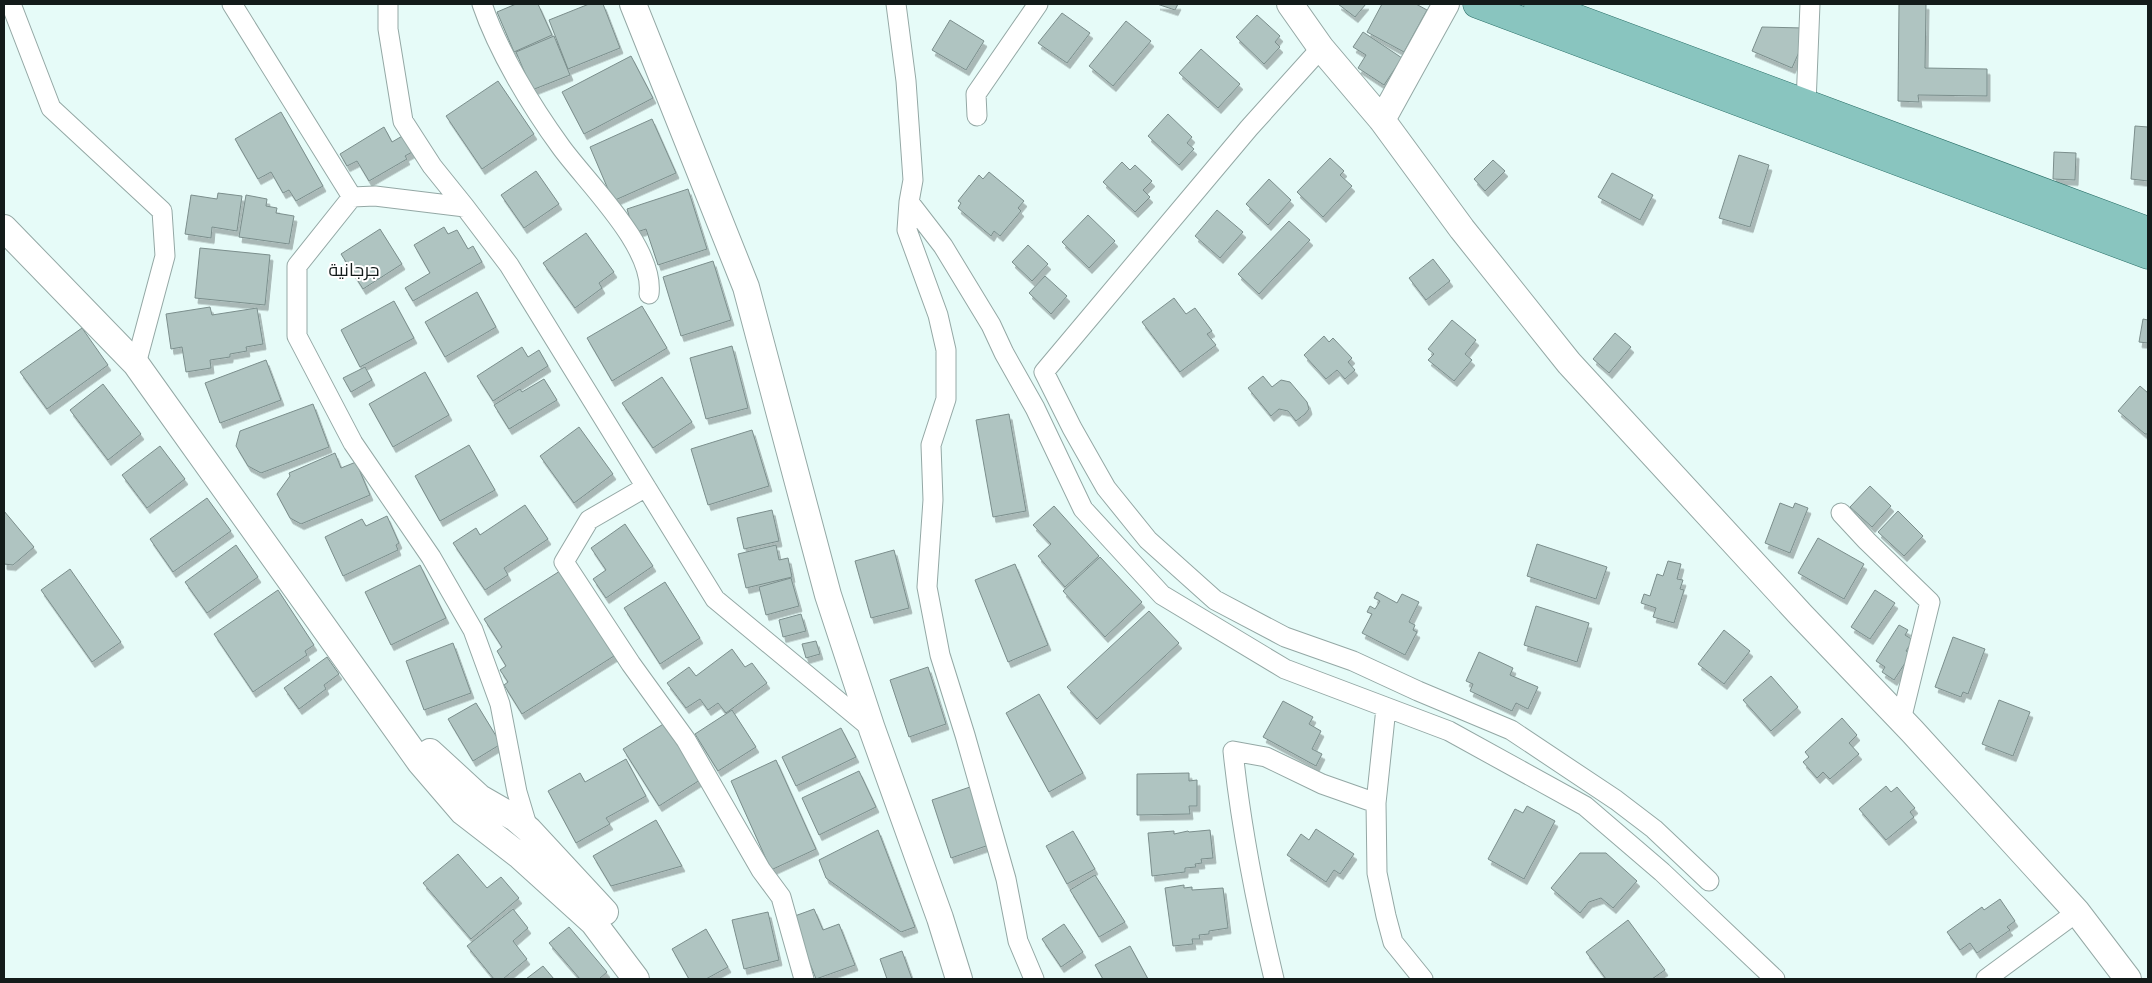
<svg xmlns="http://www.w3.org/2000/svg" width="2152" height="983" viewBox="0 0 2152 983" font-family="'Roboto Condensed',Cairo,sans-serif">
<defs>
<filter id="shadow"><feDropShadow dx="3" dy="5.5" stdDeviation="0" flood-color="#0004"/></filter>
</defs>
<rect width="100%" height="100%" fill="#e6fbf8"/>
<path fill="#afc4c1" stroke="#7b8e8c" filter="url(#shadow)" d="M516 4H538L552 35 514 52 497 12Z
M589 4H603L620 48 568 69 549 20Z
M1157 4H1178L1175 10Z
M1338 4H1366L1355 17Z
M1382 4H1416L1427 10 1404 52 1367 32Z
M1899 4H1926L1925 68 1987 69V96L1918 95 1919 102 1898 101Z
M1062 13 1090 33 1067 63 1038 43Z
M1257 15 1280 36 1275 42 1280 47 1264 64 1236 37Z
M950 20 984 41 966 70 932 50Z
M1126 21 1151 41 1113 86 1089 66Z
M1762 27 1803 28V43L1792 68 1752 51Z
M1363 32 1402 58 1384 85 1358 68 1366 55 1353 47Z
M554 36 570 75 532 90 516 52Z
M1201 49 1240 84 1218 108 1179 73Z
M631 56 653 98 584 134 562 92Z
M498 81 534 134 482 169 446 116Z
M281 112 323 186 296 201 289 190 283 193 271 172 258 179 235 139Z
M1168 114 1192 137 1187 143 1194 149 1179 165 1148 136Z
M652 119 676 173 613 201 590 147Z
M2135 126 2148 127V181L2131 179Z
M384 127 392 142 404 135 414 151 405 156 407 159 369 181 357 161 347 166 340 154Z
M2054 152 2076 153 2075 180 2053 179Z
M1739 155 1769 165 1750 227 1719 218Z
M1330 158 1344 171 1340 175 1352 186 1323 217 1297 192Z
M1493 160 1505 171 1485 191 1474 179Z
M1122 162 1130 170 1135 165 1152 181 1143 190 1150 197 1135 212 1103 182Z
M536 171 559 204 524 228 501 195Z
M989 172 1024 201 1018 208 1021 211 1000 236 994 231 991 236 958 208 961 203 958 201 979 175 983 179Z
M1612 173 1653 195 1640 220 1598 197Z
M1269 179 1291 200 1268 225 1246 204Z
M688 189 707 249 658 265 646 229 634 233 627 209Z
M218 193 242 196 237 231 212 227 211 238 185 234 191 195 217 199Z
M246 195 267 199 266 206 277 208 276 213 294 216 289 244 239 237Z
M1217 210 1243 232 1220 258 1195 236Z
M1088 215 1115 241 1089 268 1062 242Z
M1289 221 1310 240 1259 294 1238 274Z
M444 227 448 234 457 230 468 249 473 246 482 262 413 301 405 288 430 273 414 245Z
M380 229 402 264 363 289 341 254Z
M586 233 614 272 599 283 602 288 575 308 543 263Z
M1028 245 1048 264 1032 281 1012 262Z
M200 248 270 255 265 305 195 298Z
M1433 259 1450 281 1426 300 1409 278Z
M713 261 731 320 681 336 663 277Z
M1045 276 1067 296 1051 314 1029 293Z
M477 292 496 327 445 357 425 322Z
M1174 298 1186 314 1195 308 1212 331 1207 334 1216 345 1180 372 1142 322Z
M394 301 414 338 360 367 341 330Z
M642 306 667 348 612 381 587 338Z
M210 307 212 315 257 308 263 344 246 347 247 351 230 354V357L210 360 211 368 186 372 182 347 171 349 166 314Z
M2143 319 2148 320V343L2139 342Z
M1452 320 1476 340 1465 354 1472 360 1454 381 1428 360 1434 354 1428 349Z
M82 328 108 365 47 409 20 372Z
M1615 333 1631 347 1609 373 1593 359Z
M1324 336 1329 342 1333 338 1352 358 1348 362 1355 370 1345 379 1337 370 1326 379 1304 355Z
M732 346 748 408 706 419 690 358Z
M522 347 528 357 539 350 548 366 493 401 477 376Z
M266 360 281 400 220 423 205 383Z
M365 367 372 380 351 392 343 378Z
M425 372 449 415 393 447 369 404Z
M1263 376 1272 387 1281 380 1290 382 1307 402 1309 409 1305 414 1296 421 1288 411 1279 409 1271 416 1248 388Z
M662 377 692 422 653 448 622 403Z
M544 379 557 400 509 429 494 405 520 389 522 392Z
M103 384 141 434 108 460 70 410Z
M2140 386 2148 393V434H2145L2118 411Z
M313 404 329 447 261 473 248 466 236 446 240 431Z
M1009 414 1026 511 993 517 976 420Z
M579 427 613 474 574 503 540 456Z
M752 430 769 486 708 505 691 449Z
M469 445 495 490 440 521 415 476Z
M160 446 185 479 147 508 122 475Z
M335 453 341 468 356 462 370 495 301 524 290 518 277 494 290 476 289 473Z
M1870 486 1891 506 1872 527 1850 507Z
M207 498 231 531 173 572 150 539Z
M1780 503 1793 508 1795 503 1808 508 1790 553 1765 543Z
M525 505 548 539 504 568 508 575 485 590 453 543 476 528 480 535Z
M1054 506 1099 556 1065 587 1038 556 1051 544 1033 525Z
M772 510 779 541 744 549 737 518Z
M4 511 34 547 13 565 4 564Z
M1898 511 1923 536 1904 556 1878 532Z
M387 516 399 543 396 545 398 550 343 576 325 537 362 519 366 526Z
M625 524 653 566 606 598 593 579 606 570 591 548Z
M1818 538 1864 564 1844 599 1798 573Z
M1537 544 1607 567 1596 599 1527 576Z
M236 545 258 577 207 613 185 582Z
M776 545 779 560 788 558 792 577 746 588 738 554Z
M894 550 909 608 871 618 855 561Z
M1100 557 1142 602 1105 637 1063 591Z
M1668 561 1681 564 1677 579 1683 580 1680 589 1684 590 1674 623 1653 617 1656 608 1641 603 1644 594 1650 596 1657 574 1663 576Z
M1015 564 1048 645 1008 662 975 580Z
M420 565 446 618 391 645 365 592Z
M70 569 121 642 92 662 41 590Z
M560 571 614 656 522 714 504 685 508 682 500 670 506 666 497 651 502 647 484 619Z
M791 578 799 606 766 615 759 587Z
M665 582 700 638 660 664 624 608Z
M278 590 314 645 305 651 307 655 253 692 214 634Z
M1875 590 1895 603 1870 639 1851 627Z
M1377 592 1397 603 1402 594 1419 602 1409 622 1415 625 1413 630 1417 632 1405 655 1362 633 1372 614 1367 612 1370 606 1375 609 1380 601 1374 598Z
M1536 606 1589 623 1577 662 1524 645Z
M1149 611 1179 643 1097 719 1067 687Z
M801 614 806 631 783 637 779 620Z
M1899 625 1908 630 1905 635 1913 640 1906 651 1911 654 1894 680 1882 672 1885 667 1876 661Z
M1724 630 1750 651 1724 684 1698 664Z
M1953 637 1985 649 1968 694 1963 692 1961 697 1935 687Z
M816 641 820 654 806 658 802 644Z
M453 643 471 693 424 710 406 661Z
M732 649 745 667 752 663 767 683 726 713 718 703 708 710 700 699 686 708 667 683 689 667 696 676Z
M1479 652 1513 668 1510 675 1538 687 1528 709 1516 703 1512 711 1470 691 1473 684 1466 681Z
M327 657 339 674 324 685 326 689 299 709 284 688Z
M928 667 946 724 909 737 890 680Z
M1771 676 1798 707 1771 731 1743 700Z
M1039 694 1083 773 1049 792 1006 713Z
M1999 700 2030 712 2013 756 1982 744Z
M1283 701 1313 717 1309 724 1321 731 1312 749 1322 754 1316 766 1263 737Z
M476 703 501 744 473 761 448 719Z
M732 710 756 747 718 771 695 734Z
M1842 718 1857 735 1849 743 1859 754 1830 779 1823 772 1817 778 1803 762 1809 757 1805 752Z
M665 723 700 780 659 806 623 749Z
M841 728 856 757 796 786 782 757Z
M626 759 646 796 606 818 610 824 576 843 548 791 580 773 585 782Z
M776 760 816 849 771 870 731 781Z
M859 771 876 807 819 835 802 798Z
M1189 773V781L1197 780V806H1189L1190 814 1137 815V774Z
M1886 786 1891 792 1897 787 1915 808 1910 812 1914 817 1886 840 1859 809Z
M970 787 989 845 951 858 932 800Z
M1527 806 1555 821 1524 879 1488 859 1515 809 1523 813Z
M656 820 682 866 611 886 593 856Z
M1316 829 1354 854 1340 874 1334 870 1326 882 1287 855 1301 834 1309 840Z
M878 830 915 927 901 932 826 878 819 860Z
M1210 830 1213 858 1201 859 1202 863 1195 864 1196 867 1185 868V872L1152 876 1148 833 1174 831V834L1188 831 1189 832Z
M1073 831 1095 869 1067 884 1046 846Z
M1580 853H1606L1637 881 1613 908 1601 898 1589 902 1580 913 1551 888Z
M458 854 487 888 501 877 519 898 471 939 423 883Z
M1095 875 1125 922 1099 937 1070 890Z
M1184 885V888L1192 887V890L1223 888 1228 928 1209 931V934L1199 935 1200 939H1192L1193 944 1173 946 1165 888Z
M2000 899 2015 921 2007 927 2010 930 1977 953 1970 943 1960 950 1947 932 1982 907 1984 910Z
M513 909 528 928 513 941 527 959 503 979H494L467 946Z
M814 909 823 930 839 924 855 965 816 979 792 917Z
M768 912 779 960 744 969 732 920Z
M1628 920 1665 970 1652 979H1606L1586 952Z
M1064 924 1083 952 1061 967 1042 939Z
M569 927 607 972 599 979H580L549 943Z
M706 929 728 967 706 979H689L672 949Z
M1130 946 1148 979H1103L1095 965Z
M902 951 912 979H887L880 959Z
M543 966 554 979H526Z"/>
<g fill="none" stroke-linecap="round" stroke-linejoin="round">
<defs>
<path id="street" d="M11 4 51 108 162 211 165 256 136 364
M232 4 352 197
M388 4V29L403 121 432 166 465 207
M482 4C498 51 531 106 561 147 587 183 655 247 649 294
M896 4 906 81 913 180 909 202 907 230 938 315 946 350V399L931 445 933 500 927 587 940 655 965 735 1006 879 1018 941 1034 979
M1321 48 1249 128 1044 372 1072 428 1106 488 1148 540 1215 600 1285 637 1353 661 1418 691 1511 730 1616 800 1654 829 1709 881
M1806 104 1810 4
M977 116 976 94 1038 4
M909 202 943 246 991 325 1004 353 1035 408 1083 509 1162 595 1285 669 1449 731 1585 806 1662 872 1775 979
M646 487 589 520 564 562 631 664 686 740 761 870 781 897 804 979
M1841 513 1867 541 1930 602 1901 720
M1376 803 1386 708
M529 832 517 792 500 704 473 630 431 557 353 443 297 336V266L352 197 375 196 465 207 509 265 715 599 872 729
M1274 979C1256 904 1241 828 1233 751L1266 757 1322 784 1376 803 1377 873 1386 916 1393 942 1423 979
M1986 979 2077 912"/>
<path id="secondary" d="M633 4 746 287 828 595 872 729 940 918 959 979
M1290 4 1321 48 1382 120 1462 229 1569 363 1801 615 1912 731 2077 912 2128 979
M1382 120 1446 4
M4 228 136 364 420 762 463 812 520 856 593 922 636 979
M430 752 480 798 515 818 529 830 605 912"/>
<path id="primary" d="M1477 4 2148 255
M1538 4 2148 231"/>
</defs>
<use href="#street" stroke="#94a8a5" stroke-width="21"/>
<use href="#secondary" stroke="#94a8a5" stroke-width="28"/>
<use href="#primary" stroke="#2c7069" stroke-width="29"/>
<use href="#street" stroke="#fff" stroke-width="19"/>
<use href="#secondary" stroke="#fff" stroke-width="26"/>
<use href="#primary" stroke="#89c5bf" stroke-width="28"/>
</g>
<g text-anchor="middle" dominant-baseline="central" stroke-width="4" stroke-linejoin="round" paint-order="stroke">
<g font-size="18" fill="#131b1a" stroke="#fff">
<text x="354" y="269">جرجانية</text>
</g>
</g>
<rect width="2152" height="983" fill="none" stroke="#131b1a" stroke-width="10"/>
</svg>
